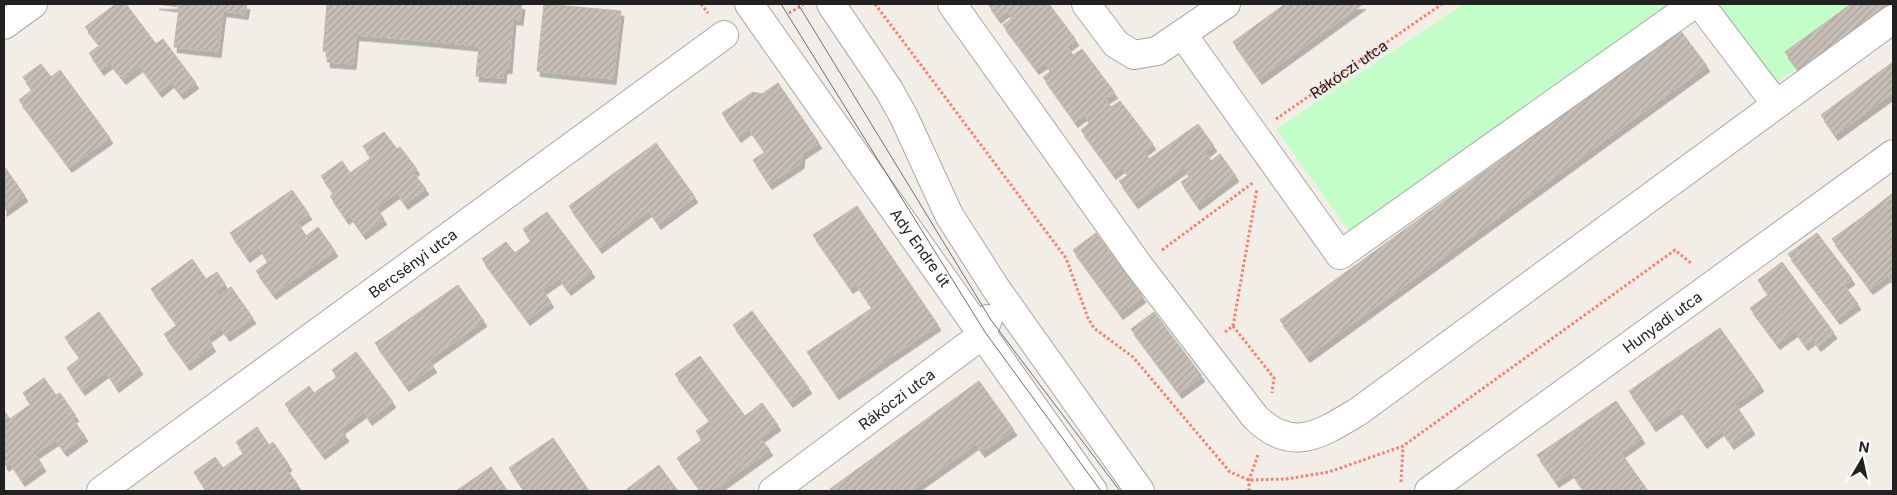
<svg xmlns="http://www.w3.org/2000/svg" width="1897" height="495" viewBox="0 0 1897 495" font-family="Inter,sans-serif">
<defs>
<pattern id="building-hatch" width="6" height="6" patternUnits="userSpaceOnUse" patternTransform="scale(1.25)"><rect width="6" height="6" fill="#c7beb6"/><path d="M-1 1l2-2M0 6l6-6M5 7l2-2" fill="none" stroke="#aba39c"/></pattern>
<filter id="shadow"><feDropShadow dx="3" dy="5.5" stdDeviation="0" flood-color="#0004"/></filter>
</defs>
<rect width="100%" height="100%" fill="#f2eee7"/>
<path fill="#c3fdc8" d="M1464 4H1673L1351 234 1276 129Z
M1706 4H1885L1770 88Z"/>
<path fill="url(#building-hatch)" stroke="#c4b5a8" filter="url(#shadow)" d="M116 4H126L156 44 163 39 196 83 181 94 171 82 159 92 140 66 123 79 110 63 101 70 89 53 100 45 85 27Z
M156 4H247L245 14 223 11 218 52 174 47 179 7Z
M327 4H522L520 20 513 19 509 68H504L503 78 476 76 479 46 417 40 356 35 353 64 327 62 328 52 323 51Z
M544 4 621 11 613 79 537 71Z
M988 4H1049L1076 40 1067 47 1073 55 1082 49 1115 93 1105 99 1111 107 1120 101 1153 144 1144 151 1149 159 1198 124 1214 146 1205 153 1211 161 1220 154 1236 176 1197 205 1181 182 1190 176 1184 168 1135 203 1119 181 1128 175 1122 167 1113 174 1081 130 1090 123 1084 115 1075 122 1043 77 1051 71 1045 63 1036 69 1003 25 1012 18 1010 15 1007 11 998 18Z
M1285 4H1363L1259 79 1233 42Z
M1851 4H1892L1799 71 1785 52Z
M1680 30 1707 66 1307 357 1280 320Z
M1893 62V93L1835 135 1821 115Z
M41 64 51 77 60 70 110 138 69 167 19 100 32 90 23 77Z
M778 83 819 143 802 154 801 163 769 184 753 160 765 152 749 129 738 137 722 113 753 92 762 94Z
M384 132 397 149 400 147 417 169 413 172 426 189 405 204 397 193 376 208 384 219 363 234 350 216 346 219 330 196 334 194 321 176 342 161 350 173 371 158 363 146Z
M656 143 695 197 658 224 649 211 599 248 569 206Z
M4 166 25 196 4 211Z
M292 190 309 214 297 222 306 236 318 227 335 251 273 294 256 271 268 262 259 248 247 257 230 233Z
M1893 193V253L1865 215Z
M857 206 893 259 850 288 813 235Z
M547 212 592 272 568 290 559 278 542 290 551 302 527 320 482 259 506 242 515 253 531 241 523 229Z
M1865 215 1893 253V283L1888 276 1870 289 1832 239Z
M1096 233 1143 297 1120 314 1073 250Z
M1817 233 1852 279 1844 285 1858 304 1837 319 1788 254Z
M192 259 206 279 217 272 225 284 215 291 218 296 231 287 253 318 227 336 221 328 207 338 213 346 187 365 164 334 177 325 151 289Z
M893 259 938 325 836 394 807 352 872 308 856 284Z
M1782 262 1834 333 1818 346 1813 339 1805 345 1758 280Z
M458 285 484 321 429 360 434 367 406 386 375 343Z
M1768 295 1795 331 1777 344 1750 308Z
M752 311 809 388 790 402 733 325Z
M99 312 140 369 116 387 106 372 82 390 67 368 80 358 65 337Z
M1154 312 1202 376 1179 393 1131 329Z
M1720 328 1761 386 1735 404 1752 429 1731 444 1672 361Z
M356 352 393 402 369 420 364 412 341 429 346 436 322 454 285 404 309 386 314 393 337 377 332 370Z
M700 356 745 416 762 403 778 425 760 438 770 450 745 468 675 374Z
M1672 361 1721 430 1704 443 1679 408 1653 426 1629 391Z
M44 378 56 395 60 393 76 416 72 418 85 436 64 451 56 440 35 454 43 466 22 481 10 463 6 466 4 463V411L10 419 31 404 23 393Z
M979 381 1014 430 982 452 976 444 910 491H831L830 489Z
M1616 401 1642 438 1621 453 1648 491H1617L1574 430Z
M710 421 745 468 713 491H701L677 458 702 440 696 431Z
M257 427 269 445 273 442 289 465 286 468 298 485 290 491H271L269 489 266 491H204L206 490 194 472 215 457 223 468 244 453 236 442Z
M1574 430 1617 491H1584L1571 472 1556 482 1537 455Z
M553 438 589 491H524L509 468Z
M659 465 678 491H628L627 489Z
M491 467 507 490 505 491H456Z"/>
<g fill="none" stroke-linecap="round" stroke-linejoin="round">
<defs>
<g id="minor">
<path id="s2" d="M749 4 1093 491"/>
<path d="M831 4 889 90 904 117 949 215 997 290 1140 491"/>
<path d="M952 4 1139 266 1255 417C1292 454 1321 434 1359 411L1893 19"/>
<path d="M1086 4 1116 44 1134 55 1157 51 1226 4"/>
<path d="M1700 4 1776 104"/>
<path d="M4 25 33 4"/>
<path d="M1183 35 1340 255 1694 4"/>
<path id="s3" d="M101 491 724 35"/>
<path id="s4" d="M773 491 982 335 988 319"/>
<path id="s5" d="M1429 491 1893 154"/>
</g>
</defs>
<use href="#minor" stroke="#a8a8a8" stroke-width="30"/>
<g stroke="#ff7b6a" stroke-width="3" stroke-dasharray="2.5 2.5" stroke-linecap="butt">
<path d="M701 4 708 13"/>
<path d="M875 4 1066 258 1088 318 1094 328 1133 357 1230 472 1249 480 1286 479 1329 472 1403 446 1675 250 1692 264"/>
<path d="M789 13 803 5"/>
<path id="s1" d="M1276 119 1442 4"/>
<path d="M1162 250 1254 182"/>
<path d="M1233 326 1274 378 1272 393"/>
<path d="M1225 332 1233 326 1257 189"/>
<path d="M1401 482 1403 446"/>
<path d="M1249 491V480L1258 455"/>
</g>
<use href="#minor" stroke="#fff" stroke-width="28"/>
<path stroke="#6f6f6f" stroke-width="1" d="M781 4 985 332 1101 491
M798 4 991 320 1120 491"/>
</g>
<g text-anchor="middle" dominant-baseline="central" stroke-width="4.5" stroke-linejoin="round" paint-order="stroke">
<g font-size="15" fill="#212121" stroke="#fff">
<text stroke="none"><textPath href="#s1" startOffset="88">Rákóczi utca</textPath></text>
<text stroke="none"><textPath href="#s2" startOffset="298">Ady Endre út</textPath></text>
<text stroke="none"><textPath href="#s3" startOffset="386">Bercsényi utca</textPath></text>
<text stroke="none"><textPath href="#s5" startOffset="288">Hunyadi utca</textPath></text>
<text stroke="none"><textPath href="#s4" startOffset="154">Rákóczi utca</textPath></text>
</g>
</g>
<rect width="1897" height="495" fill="none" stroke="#212121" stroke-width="10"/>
<g transform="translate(1862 460) rotate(9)" stroke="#ffffff" stroke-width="4" paint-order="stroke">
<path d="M0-4L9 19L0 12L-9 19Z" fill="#212121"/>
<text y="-8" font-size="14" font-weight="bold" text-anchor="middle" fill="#212121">N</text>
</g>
</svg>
